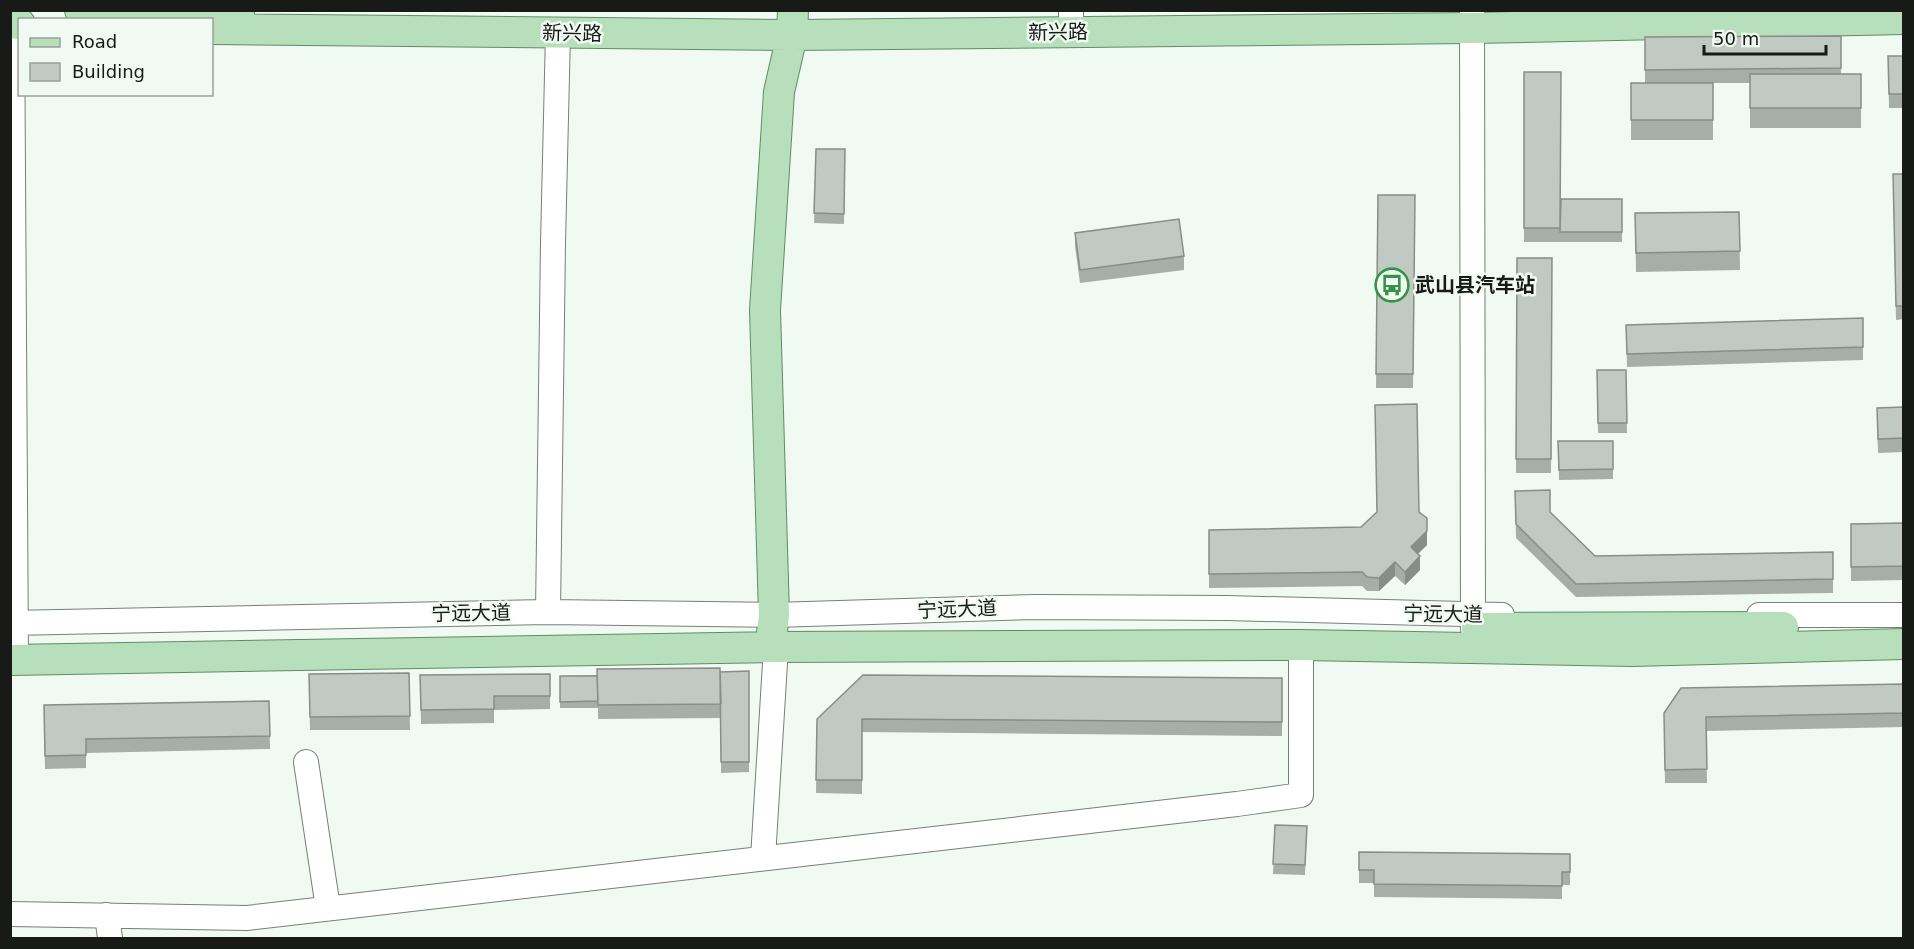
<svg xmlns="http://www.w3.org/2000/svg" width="1914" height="949" viewBox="0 0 1914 949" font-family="'DejaVu Sans','Noto Sans SC',sans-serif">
<rect width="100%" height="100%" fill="#f1faf2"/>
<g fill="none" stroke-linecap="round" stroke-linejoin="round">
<defs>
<path id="minor" d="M12 10 16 660
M1472 10 1473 629
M1071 32V10
M548 612 553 243 558 33
M1759 615H1904
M10 623 548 612 774 615 1036 607 1227 608 1502 615
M306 762 328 908
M763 858 776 647
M10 914 247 918 1237 804 1301 795V645
M107 915 110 938"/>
<path id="major" d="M80 10 239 14
M10 23 20 24
M212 29 792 35 1472 28 1904 19
M1477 628 1783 627
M776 647 772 632 774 615 765 310 779 92 792 35 793 10
M10 660 776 647 1301 645 1632 651 1904 644"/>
</defs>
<use href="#minor" stroke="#777f77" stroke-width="26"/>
<use href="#major" stroke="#608c64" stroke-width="32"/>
<use href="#minor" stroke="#fff" stroke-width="24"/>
<use href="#major" stroke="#b7dfbb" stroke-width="30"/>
</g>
<path fill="#a6aea7" d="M1841 36V74H1861V128H1750V83H1663H1713V140H1631V83H1645V37Z
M1888 56H1904V108H1889Z
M1524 72 1560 216 1622 199V242H1524Z
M816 149H845L844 224 814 223Z
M1893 174H1904V319L1896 320Z
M1378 195H1415L1413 388H1376Z
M1739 212 1740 270 1636 272 1635 213Z
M1075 233 1184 256V270L1080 283 1075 246Z
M1517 258H1552L1551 473H1516Z
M1863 318V360L1627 367 1626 325Z
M1597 370H1626L1627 433H1598Z
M1904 407V452L1878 453 1877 422Z
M1558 441H1613V479L1559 480Z
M1515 491 1550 512 1595 556 1833 552V593L1576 597 1516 538Z
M1419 512 1427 545 1418 554 1420 570 1405 585 1395 576 1379 591H1367L1362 586 1209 588V530L1361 527Z
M1904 523V580L1851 581V524Z
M749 671V772L721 773V715V718L598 719V708H560V676Z
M409 673 410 730H310L309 674Z
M550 674V709L494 710V723L421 724 420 675Z
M1282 678V736L862 732V794L816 793 817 719Z
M1904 684V727L1706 731 1707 783H1665L1664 713Z
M269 701 270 749 86 753V768L45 769 44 705Z
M1275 825 1307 826 1305 875 1273 874Z
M1570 854V885H1562V899L1374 897V883H1359V870Z"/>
<path fill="#878d88" d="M1427 518V545L1411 560V547Z
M1420 556V570L1405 585V572Z
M1395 562V576L1379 591V578Z"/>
<path fill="#c1cac2" stroke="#878d88" stroke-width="1.5" d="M1841 36V68L1645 70V37Z
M1888 56H1904V94H1889Z
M1524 72H1561L1560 228H1524Z
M1750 74H1861V108H1750Z
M1631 83H1713V120H1631Z
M816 149H845L844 214 814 213Z
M1893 174H1904V306H1896Z
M1378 195H1415L1413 374H1376Z
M1561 199H1622V232H1560Z
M1739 212 1740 251 1636 253 1635 213Z
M1179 219 1184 256 1080 270 1075 233Z
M1517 258H1552L1551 459H1516Z
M1863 318V347L1627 354 1626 325Z
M1597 370H1626L1627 423H1598Z
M1417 404 1419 512 1427 518V531L1411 547 1420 556 1405 572 1395 562 1379 578 1367 577 1362 572 1209 574V530L1361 527 1377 512 1375 405Z
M1904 407V438L1878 439 1877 408Z
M1558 441H1613V469L1559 470Z
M1550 490V512L1595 556 1833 552V579L1576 584 1516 524 1515 491Z
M1904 523V566L1851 567V524Z
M720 668 721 704 598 705 597 669Z
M749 671V762H721L720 672Z
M409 673 410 716 310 717 309 674Z
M550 674V696H494V709L421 710 420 675Z
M863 675 1282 678V722L862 719V780H816L817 719Z
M560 676H597L598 701 560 702Z
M1904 684V713L1706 717 1707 769 1665 770 1664 713 1681 688Z
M269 701 270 736 86 739V755L45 756 44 705Z
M1275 825 1307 826 1305 865 1273 864Z
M1359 852 1570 854V872H1562V886L1374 884V870H1359Z"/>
<defs>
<symbol id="bus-ring" viewBox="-11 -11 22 22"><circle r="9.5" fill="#f1faf2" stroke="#359345" stroke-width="1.5"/><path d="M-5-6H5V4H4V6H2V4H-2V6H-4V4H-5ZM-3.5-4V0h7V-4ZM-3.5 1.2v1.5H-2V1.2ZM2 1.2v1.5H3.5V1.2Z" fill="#359345"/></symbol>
</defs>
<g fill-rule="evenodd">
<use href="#bus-ring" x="1373" y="266" width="38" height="38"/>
</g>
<g text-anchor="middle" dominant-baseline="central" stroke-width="5" stroke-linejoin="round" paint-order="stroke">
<g font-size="20" fill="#171a17" stroke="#f1faf2">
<text transform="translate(1058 32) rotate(-1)">新兴路</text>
<text transform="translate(572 33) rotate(1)">新兴路</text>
<text transform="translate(957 609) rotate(-2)">宁远大道</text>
<text transform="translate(471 613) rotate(-1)">宁远大道</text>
<text transform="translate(1443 614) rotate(1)">宁远大道</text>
</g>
<g font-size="20" font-weight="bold" fill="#171a17" stroke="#f1faf2" text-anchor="start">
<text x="1415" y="285">武山县汽车站</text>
</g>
</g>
<rect width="1914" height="949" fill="none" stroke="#171a17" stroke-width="24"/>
<rect x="18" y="18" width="195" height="78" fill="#f1faf2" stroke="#9aa09a" stroke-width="1.5"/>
<rect x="30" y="38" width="30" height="9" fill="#b7dfbb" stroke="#9aa09a" stroke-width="1.5"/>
<text x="72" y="48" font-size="18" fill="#171a17">Road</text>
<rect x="30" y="63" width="30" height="18" fill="#c1cac2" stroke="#9aa09a" stroke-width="1.5"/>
<text x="72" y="78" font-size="18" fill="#171a17">Building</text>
<path d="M1704 45v9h122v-9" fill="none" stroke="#171a17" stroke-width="3"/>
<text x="1713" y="45" font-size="18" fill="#171a17" stroke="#f1faf2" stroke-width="4.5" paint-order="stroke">50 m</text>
</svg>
